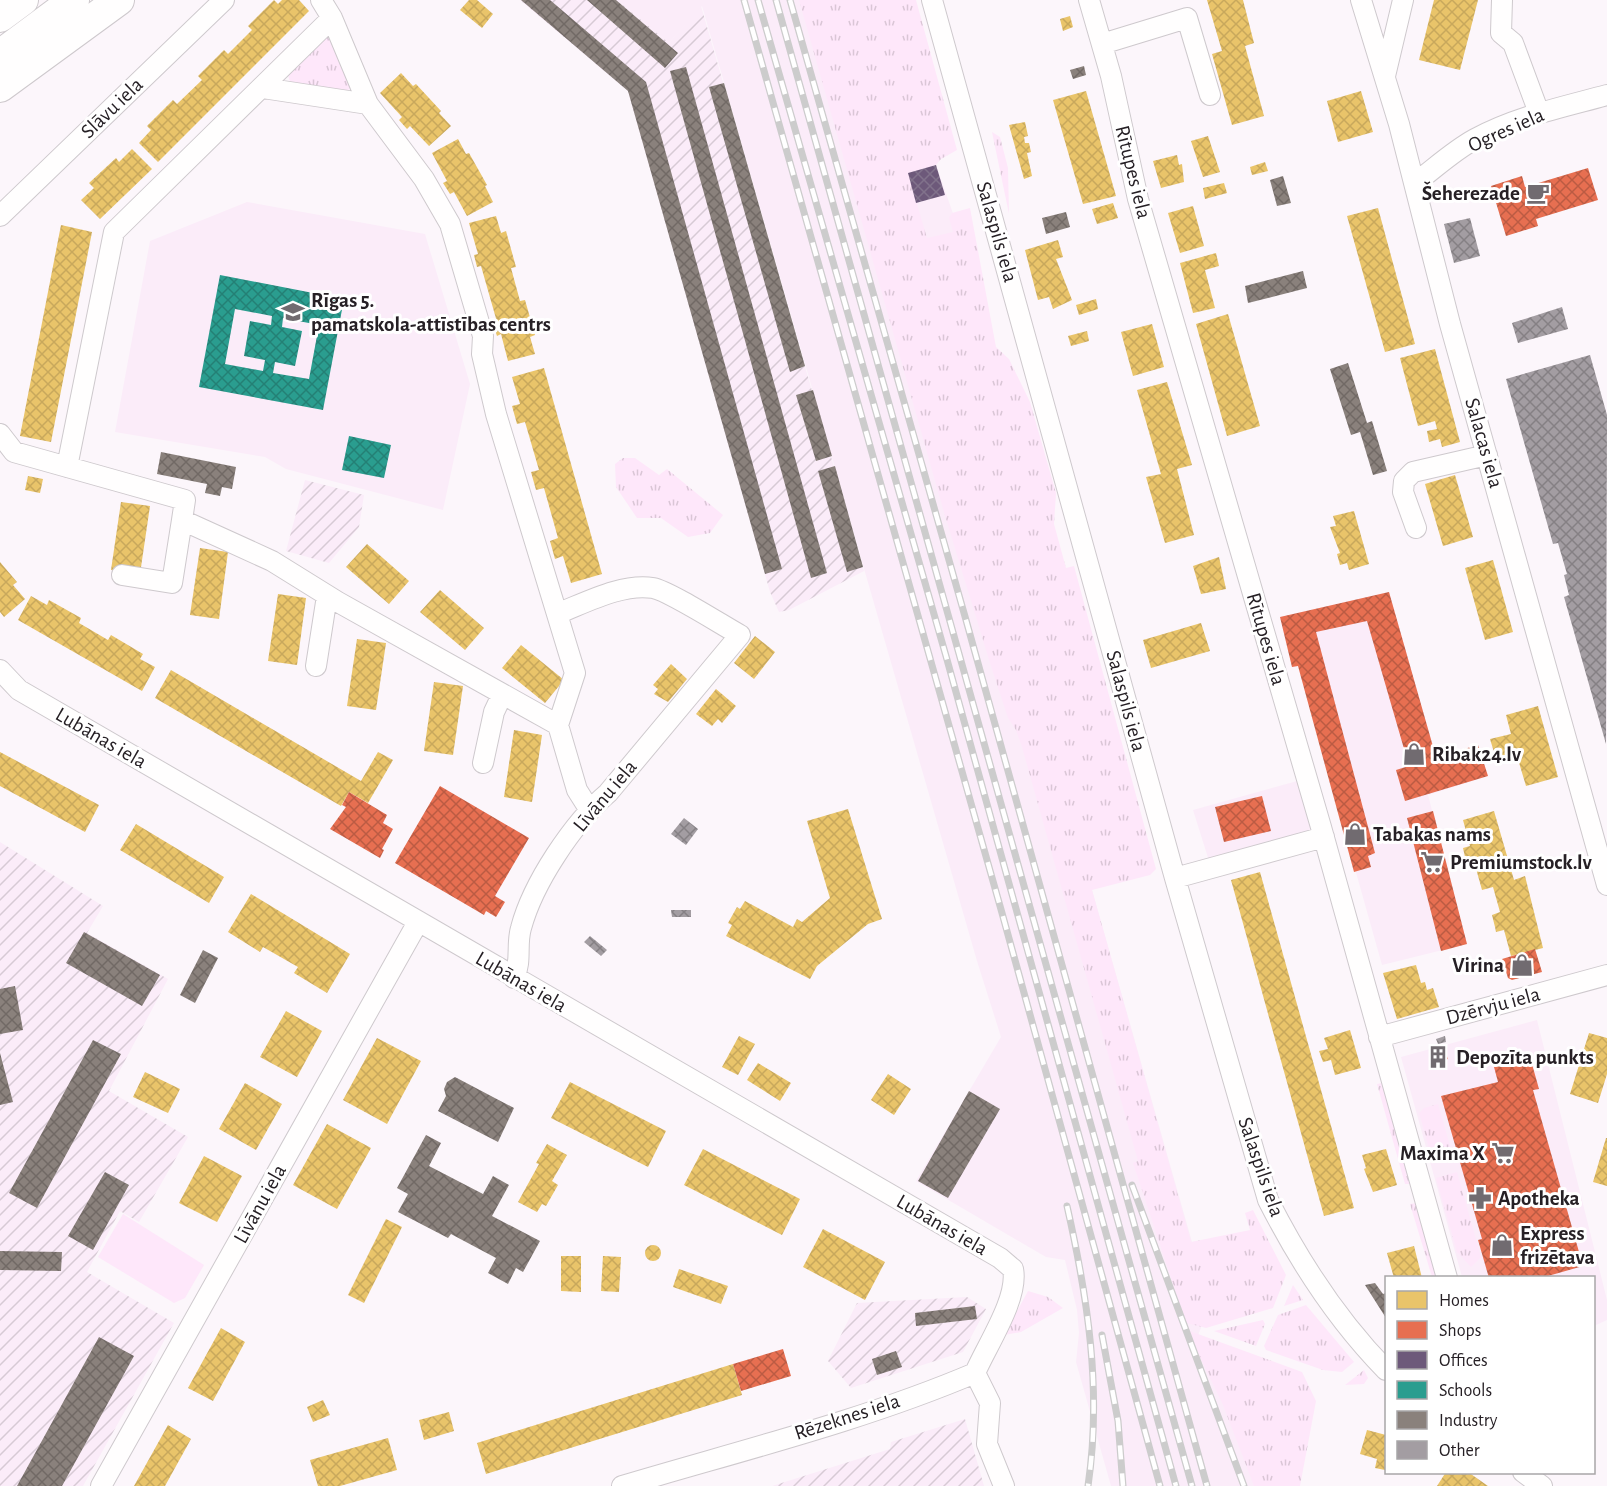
<svg xmlns="http://www.w3.org/2000/svg" width="1607" height="1486" viewBox="0 0 1607 1486" font-family="'Alegreya Sans',sans-serif">
	<style>
		.built { fill: #fbecf9 }
		.industrial { fill: url(#industrial-furrows) }
		.grass { fill: url(#grass-tufts) }
		.pitch { fill: #fee7fa }
		.homes { fill: url(#homes-cross-hatch) }
		.shops { fill: url(#shops-cross-hatch) }
		.offices { fill: url(#offices-cross-hatch) }
		.schools { fill: url(#schools-cross-hatch); fill-rule: evenodd }
		.industry { fill: url(#industry-cross-hatch) }
		.building { fill: url(#building-cross-hatch) }
		.lines { fill: none; stroke-linecap: round; stroke-linejoin: round }
		.minor-casing { stroke: #cec9cd; stroke-width: 22 }
		.highway-casing { stroke: #cec9cd; stroke-width: 32 }
		.minor { stroke: #fffefe; stroke-width: 20 }
		.highway { stroke: #fffefe; stroke-width: 30 }
		.rail-casing { stroke: #ccc; stroke-width: 7 }
		.rail { stroke: #fff; stroke-width: 4.5; stroke-dasharray: 14; stroke-linecap: butt }
		.labels { text-anchor: middle; dominant-baseline: central; stroke-width: 6; stroke-linejoin: round; paint-order: stroke }
		.street-label { font-size: 21px; fill: #262025; stroke: #fff }
		.poi-label { font-size: 21px; font-weight: bold; fill: #262025; stroke: #fff; text-anchor: start }
	</style>
	<defs>
		<pattern id="industrial-furrows" width="10" height="10" patternUnits="userSpaceOnUse" patternTransform="scale(1.5)"><rect width="10" height="10" fill="#fbecf9"/><path d="M-1 1l2-2M0 10L10 0M9 11l2-2" fill="none" stroke="#d7cad5"/></pattern>
		<pattern id="grass-tufts" width="24" height="20" patternUnits="userSpaceOnUse" patternTransform="scale(1.5)"><rect width="24" height="20" fill="#fee7fa"/><path d="M3 7l-1-3M5 7V3M7 7l1-3M15 17l-1-3M17 17v-4M19 17l1-3" fill="none" stroke="#dac6d6"/></pattern>
		<pattern id="homes-cross-hatch" width="8" height="8" patternUnits="userSpaceOnUse" patternTransform="scale(1.5)"><rect width="8" height="8" fill="#e9c46a"/><path d="M0 0l8 8M0 8l8-8" fill="none" stroke="#c8a85c"/></pattern>
		<pattern id="shops-cross-hatch" width="8" height="8" patternUnits="userSpaceOnUse" patternTransform="scale(1.5)"><rect width="8" height="8" fill="#e76f51"/><path d="M0 0l8 8M0 8l8-8" fill="none" stroke="#bb5b43"/></pattern>
		<pattern id="offices-cross-hatch" width="8" height="8" patternUnits="userSpaceOnUse" patternTransform="scale(1.5)"><rect width="8" height="8" fill="#6d597a"/><path d="M0 0l8 8M0 8l8-8" fill="none" stroke="#81728b"/></pattern>
		<pattern id="schools-cross-hatch" width="8" height="8" patternUnits="userSpaceOnUse" patternTransform="scale(1.5)"><rect width="8" height="8" fill="#2a9d8f"/><path d="M0 0l8 8M0 8l8-8" fill="none" stroke="#248075"/></pattern>
		<pattern id="industry-cross-hatch" width="8" height="8" patternUnits="userSpaceOnUse" patternTransform="scale(1.5)"><rect width="8" height="8" fill="#8a817c"/><path d="M0 0l8 8M0 8l8-8" fill="none" stroke="#716965"/></pattern>
		<pattern id="building-cross-hatch" width="8" height="8" patternUnits="userSpaceOnUse" patternTransform="scale(1.5)"><rect width="8" height="8" fill="#a39da2"/><path d="M0 0l8 8M0 8l8-8" fill="none" stroke="#858084"/></pattern>
	</defs>
	<rect width="100%" height="100%" fill="#fcf6fb"/>
	<!-- built -->
	<path class="built" d="M617 0H858L917 170 936 165 962 239 1092 890 1192 1242 1202 1325 1198 1335 1271 1486H1111L1076 1362 1079 1333 1077 1310 1065 1260 1046 1257 916 1181 1001 1037 977 961 702 6 669 43Z
		M247 202 425 234 470 384 443 510 286 469 265 457 115 432 150 241Z
		M1389 592 1436 757 1478 745 1488 776 1428 795 1467 944 1382 965 1298 666 1292 667 1280 617Z
		M1301 780 1316 836 1210 864 1193 810Z
		M1537 1020 1607 1300V1320L1594 1326V1278L1462 1277 1401 1057Z"/>
	<!-- industrial -->
	<path class="industrial" d="M520 0H617L669 43 701 6 864 571 789 610 779 612 770 592 628 91Z
		M305 480 364 495 359 527 329 563 286 551Z
		M0 842 103 906 87 933 168 979 109 1091 188 1137 139 1222 120 1211 87 1272 174 1323 83 1486H0Z
		M967 1297 986 1309 963 1352 851 1388 828 1361 857 1303Z
		M965 1419 984 1486H772L890 1449 891 1442Z"/>
	<!-- grass -->
	<path class="grass" d="M799 0H916L957 150 941 159 936 165 908 173 927 238 953 232 949 218 952 213 970 208 996 347 1009 359 1030 402 1056 493 1054 524 1066 568 1074 566 1156 869 1150 875 1092 890 1191 1242 1250 1230 1245 1213 1253 1210 1286 1275 1273 1308 1206 1328 1187 1323 1182 1311 1133 1163 1138 1161 1022 747 1016 730 1008 718 990 663 943 509Z
		M328 35 336 37 351 80V89L343 91 290 82 288 75Z
		M992 132 1000 137 1008 168 1009 214Z
		M623 458H635L659 475 667 469 723 515 710 533 688 537 661 518H637L616 487 615 464Z
		M1382 1083 1411 1184H1405L1377 1084Z
		M1438 1104 1453 1156 1433 1162 1419 1113 1424 1108Z
		M1457 1172 1481 1257 1471 1267 1457 1252 1436 1178Z
		M1416 1203 1438 1277H1432L1410 1204Z
		M1293 1285 1303 1300 1284 1306Z
		M1028 1291 1048 1297 1063 1308 1021 1332 1004 1335Z
		M1306 1305 1354 1362 1342 1372 1323 1370 1266 1350 1264 1346 1278 1315Z
		M1263 1320 1265 1324 1256 1346 1214 1331Z
		M1187 1330 1302 1372 1316 1401 1300 1486H1254L1223 1405Z
		M1364 1370 1368 1378 1364 1384 1345 1385Z"/>
	<!-- pitch -->
	<path class="pitch" d="M123 1214 204 1265 185 1298 174 1303 98 1257Z"/>
	<!-- homes -->
	<path class="homes" d="M274 0 278 4 282 0H299L309 11 158 162 139 143 151 130 147 126 173 100 177 104 202 80 198 76 224 50 228 54 252 30 248 26Z
		M469 0H477L493 14 482 28 460 10Z
		M1207 0H1243L1254 43 1245 46 1264 116 1232 125 1212 54 1222 51Z
		M1434 0H1478L1460 70 1419 60Z
		M1070 16 1073 27 1063 31 1060 19Z
		M401 73 413 86 416 84 441 111 439 113 451 126 429 146 410 126 407 129 399 120 402 117 380 93Z
		M1086 91 1116 196 1083 204 1053 100Z
		M1361 91 1373 132 1338 142 1327 101Z
		M1025 122 1028 136 1024 137 1025 143H1029L1031 152 1027 153 1032 176 1024 179 1009 125Z
		M1208 136 1220 172 1203 177 1191 141Z
		M458 139 466 154 469 153 487 185 485 186 493 202 467 216 454 192 450 194 443 183 447 181 432 153Z
		M132 149 152 169 100 219 81 200 94 188 89 183 116 158 119 162Z
		M1177 155 1179 165 1182 164 1184 182 1161 188 1153 161Z
		M1265 162 1268 171 1252 175 1250 167Z
		M1224 183 1227 193 1205 199 1203 188Z
		M1113 203 1118 218 1097 224 1092 209Z
		M1193 206 1204 246 1180 253 1168 213Z
		M1378 208 1415 344 1385 352 1347 216Z
		M496 216 501 233 506 231 516 267 511 268 520 301 525 300 535 335 530 337 535 354 508 361 501 334 497 336 493 324 497 322 481 266 477 267 474 255 478 254 469 223Z
		M61 225 92 232 51 442 20 436Z
		M1058 240 1063 257 1056 259 1072 300 1053 309 1049 297 1038 300 1025 250Z
		M1216 253 1219 266 1205 270 1215 308 1193 313 1180 263Z
		M1096 299 1098 309 1079 315 1076 305Z
		M1228 314 1260 426 1227 436 1196 324Z
		M1152 324 1164 367 1133 376 1121 332Z
		M1087 331 1089 341 1071 346 1068 336Z
		M1435 349 1460 442 1442 447 1440 439 1429 442 1427 431 1437 429 1435 421 1418 426 1400 358Z
		M544 368 602 574 571 583 563 556 555 559 550 541 558 538 544 488 536 490 531 472 539 470 525 422 517 424 512 406 520 404 512 377Z
		M1167 382 1192 465 1177 469 1194 535 1165 543 1146 477 1161 474 1137 390Z
		M1455 475 1473 537 1443 546 1425 484Z
		M28 476 43 479 40 493 25 490Z
		M121 502 150 506 140 574 111 570Z
		M1354 511 1369 564 1349 570 1347 563 1340 565 1337 554 1340 553 1330 527 1336 526 1333 516Z
		M367 544 409 581 389 604 346 567Z
		M200 548 228 552 219 619 190 615Z
		M1219 557 1226 589 1201 594 1193 566Z
		M1493 560 1513 632 1485 640 1465 568Z
		M0 562 17 582 13 585 25 599 4 617 0 612Z
		M440 590 484 628 465 650 420 612Z
		M278 594 306 598 297 665 268 661Z
		M31 596 47 605 49 600 81 618 79 623 108 640 111 635 143 654 140 659 155 667 142 691 18 620Z
		M1201 623 1210 651 1151 668 1143 640Z
		M755 636 775 652 754 679 734 663Z
		M357 639 386 643 376 710 347 706Z
		M521 645 564 680 545 703 502 668Z
		M671 664 687 679 668 702 654 694 658 689 653 685Z
		M171 670 361 781 378 752 393 760 368 803 349 792 341 806 155 698Z
		M434 682 463 686 453 755 424 751Z
		M716 689 736 706 722 723 718 719 712 726 696 714Z
		M1538 706 1558 777 1526 786 1517 756 1497 762 1490 739 1511 734 1506 715Z
		M514 730 542 735 532 802 504 797Z
		M0 752 99 805 85 832 0 786Z
		M848 809 882 919 868 924 817 966 810 979 726 936 732 925 728 923 737 907 740 909 745 901 793 927 797 919 802 922 830 898 807 821Z
		M1494 811 1514 880 1525 876 1543 948 1511 956 1504 930 1496 932 1495 927 1492 915 1500 912 1493 887 1482 890 1475 865 1467 866 1463 848 1470 846 1463 820Z
		M136 824 224 877 209 903 120 850Z
		M1260 872 1354 1208 1324 1216 1231 880Z
		M251 894 350 954 327 993 294 973 298 967 263 947 260 952 228 932Z
		M1416 965 1421 983 1425 982 1427 990 1433 988 1439 1007 1397 1019 1383 973Z
		M286 1011 322 1031 297 1077 260 1057Z
		M1350 1030 1361 1068 1335 1075 1331 1060 1323 1062 1319 1051 1328 1049 1324 1038Z
		M1589 1033 1607 1038V1074L1598 1103 1570 1094Z
		M739 1036 755 1044 738 1075 722 1067Z
		M377 1038 421 1061 387 1124 343 1100Z
		M758 1063 791 1083 780 1101 747 1080Z
		M145 1072 180 1089 168 1113 133 1097Z
		M888 1074 911 1089 894 1115 871 1100Z
		M570 1082 666 1131 648 1167 551 1118Z
		M245 1083 282 1104 256 1150 219 1129Z
		M327 1124 371 1148 337 1209 293 1185Z
		M1606 1138H1607V1186L1593 1182Z
		M547 1144 567 1155 552 1181 558 1185 546 1206 542 1204 537 1212 518 1202 539 1164 536 1163Z
		M703 1149 800 1199 782 1235 684 1185Z
		M1386 1149 1397 1185 1373 1192 1364 1169 1366 1168 1362 1155Z
		M204 1156 242 1176 217 1222 179 1203Z
		M386 1219 402 1227 364 1303 348 1295Z
		M823 1229 885 1262 865 1300 803 1267Z
		M645 1253a8 8 0 1 1 16 0a8 8 0 1 1-16 0Z
		M1414 1246 1422 1278H1394L1387 1253Z
		M561 1256H581V1292L561 1291Z
		M603 1256 621 1257 619 1292 601 1291Z
		M679 1269 728 1286 721 1304 673 1287Z
		M221 1328 245 1342 213 1401 188 1388Z
		M733 1364 742 1395 486 1474 477 1443Z
		M323 1400 330 1415 313 1422 307 1407Z
		M449 1412 454 1431 424 1440 419 1420Z
		M168 1425 191 1439 165 1486H134Z
		M1367 1430 1386 1435 1385 1470 1375 1468 1377 1459 1360 1454Z
		M388 1438 397 1470 340 1486H318L310 1460Z
		M1446 1472H1468L1488 1486H1437Z"/>
	<!-- shops -->
	<path class="shops" d="M1588 168 1598 200 1536 219 1538 226 1506 236 1491 186 1522 176 1525 187Z
		M1389 592 1436 757 1478 745 1488 776 1405 801 1396 770 1409 766 1367 621 1316 632 1375 853 1368 856 1371 867 1354 872 1298 666 1292 667 1280 617Z
		M440 786 529 838 495 896 505 902 496 917 486 911 484 915 395 863Z
		M349 792 387 815 383 823 393 829 382 849 384 850 380 858 330 829 346 807 342 805Z
		M1262 796 1271 831 1224 842 1215 807Z
		M1433 811 1467 944 1441 951 1407 818Z
		M1535 949 1542 972 1512 980 1508 978 1502 959Z
		M1445 1051 1448 1059 1431 1063 1429 1056Z
		M1530 1057 1539 1089 1533 1090 1583 1266 1541 1278H1489L1478 1240 1482 1239 1441 1096 1498 1082 1494 1067Z
		M783 1349 791 1376 741 1391 733 1364Z"/>
	<!-- offices -->
	<path class="offices" d="M936 165 945 195 916 203 908 173Z"/>
	<!-- schools -->
	<path class="schools" d="M220 275 344 299 323 410 199 387ZM235 309 272 316 271 325 250 321 244 356 265 360 263 371 225 364ZM283 318 319 325 309 379 273 373 275 362 295 366 302 331 282 327Z
		M349 436 391 445 384 478 342 470Z"/>
	<!-- industry -->
	<path class="industry" d="M521 0H550L646 82 782 569 765 574 628 91Z
		M587 0H616L678 53 665 68Z
		M1084 66 1086 75 1073 79 1070 70Z
		M686 67 827 573 811 578 670 71Z
		M724 83 805 366 790 372 709 87Z
		M1283 176 1291 203 1277 206 1270 180Z
		M1066 212 1070 227 1046 234 1042 218Z
		M1303 271 1307 288 1248 303 1245 286Z
		M1348 363 1367 423 1372 421 1387 471 1373 475 1360 432 1351 435 1330 369Z
		M813 390 832 456 816 461 796 395Z
		M161 452 236 467 232 489 222 487 220 496 205 493 207 484 157 474Z
		M835 466 863 567 847 572 818 471Z
		M84 932 160 975 142 1006 66 963Z
		M203 950 218 958 195 1003 180 995Z
		M15 986 23 1030 0 1034V989Z
		M93 1040 121 1054 37 1208 9 1193Z
		M0 1053 13 1102 0 1105Z
		M455 1077 514 1108 498 1142 438 1111 446 1096 444 1089 447 1082Z
		M969 1091 1000 1109 948 1198 918 1181Z
		M426 1135 441 1143 429 1166 483 1194 493 1176 509 1185 492 1216 540 1241 523 1272 516 1268 508 1284 488 1273 496 1258 451 1234 448 1238 398 1212 408 1194 397 1188Z
		M105 1172 129 1185 93 1250 68 1236Z
		M0 1251 62 1252 61 1271 0 1270Z
		M1375 1283 1383 1294 1386 1293V1318L1365 1285Z
		M975 1306 977 1319 916 1326 915 1313Z
		M99 1337 134 1356 62 1486H17Z
		M896 1351 902 1367 877 1375 872 1359Z"/>
	<!-- building -->
	<path class="building" d="M1470 218 1480 256 1454 263 1444 224Z
		M1562 307 1568 329 1518 343 1512 323Z
		M1590 355 1607 415 1606 744 1564 597 1569 595 1564 575 1567 574 1558 543 1553 544 1506 379Z
		M684 818 698 829 686 845 671 834Z
		M671 910H691V917H672Z
		M590 936 607 950 601 956 584 942Z
		M1445 1036 1446 1042 1438 1044 1436 1039Z"/>
	<g class="lines">
		<!-- minor casing -->
		<g class="minor-casing">
			<path id="minor" d="M321 0 332 18 368 104 424 179 450 224 483 336 482 354 496 414 575 673 558 725 577 790 589 809
				M932 0 1175 878 1268 1200C1299 1261 1338 1321 1386 1370
				M1089 0 1111 76 1138 199 1321 827 1447 1278
				M1361 0 1399 124 1450 324 1607 885
				M1502 0 1501 33 1513 43 1539 113
				M1102 44 1187 18 1210 95
				M1385 76 1403 0
				M263 88 368 104
				M1415 183C1434 169 1453 151 1475 139 1515 117 1563 107 1607 95
				M0 216 224 0
				M0 434 14 452 185 500 182 520 272 561 338 602 558 725
				M67 467 114 232 332 18
				M1416 528 1403 492 1404 481 1413 472 1487 455
				M122 575 172 583 182 520
				M316 666 327 596
				M0 670 19 690 1000 1258 1013 1269C1019 1298 987 1345 975 1373 862 1421 739 1451 622 1486
				M483 763 494 712 502 695
				M1175 878 1324 837
				M514 978C522 961 516 945 521 928 533 883 573 823 608 793L740 635C722 625 669 591 653 588 623 583 587 602 559 613
				M1379 1037 1607 975
				M975 1373 990 1403 987 1444 1004 1486
				M1523 1472 1542 1486
				M101 1486 418 922"/>
		</g>
		<!-- highway casing -->
		<g class="highway-casing">
			<path id="highway" d="M0 17 23 0
				M0 55 74 0
				M0 87 119 0"/>
		</g>
		<!-- minor -->
		<use href="#minor" class="minor"/>
		<!-- highway -->
		<use href="#highway" class="highway"/>
		<!-- rail casing -->
		<g class="rail-casing">
			<path id="rail" d="M744 0 1002 913 1160 1486
				M758 0 946 656 1176 1486
				M776 0 1192 1486
				M790 0 966 620 1207 1486
				M1132 1185 1244 1486
				M1067 1206C1088 1299 1102 1391 1088 1486
				M1102 1335 1118 1421 1123 1486"/>
		</g>
		<!-- rail -->
		<use href="#rail" class="rail"/>
	</g>
	<!-- icons -->
	<defs>
		<g id="cafe-bare" transform="scale(1.8)"><path d="M-5.5-4.5H6V0H3Q3 3.5 0 3.5H-2.5Q-5.5 3.5-5.5 0ZM3-3.2v2h1.7v-2ZM-6 4.5H4V6H-6Z" fill="#716b70" stroke="#fff" stroke-width="2.5" paint-order="stroke"/></g>
		<g id="school-bare" transform="scale(1.8)"><path d="M0-5L7-2L0 1L-7-2ZM-4 1L0 2.5L4 1V4Q0 6-4 4Z" fill="#716b70" stroke="#fff" stroke-width="2.5" paint-order="stroke"/></g>
		<g id="shop-bare" transform="scale(1.8)"><path d="M-5-2.5h2.3a2.7 3.5 0 0 1 5.4 0H5L5.5 6h-11ZM-1.5-2.5h3a1.5 2.3 0 0 0-3 0Z" fill="#716b70" stroke="#fff" stroke-width="2.5" paint-order="stroke"/></g>
		<g id="supermarket-bare" transform="scale(1.8)"><path d="M-6-5.5h2.5l.6 2H6L4.5 2H-2.5L-4.4-4H-6ZM-1.5 3.2a1.3 1.3 0 1 0 .1 0ZM3 3.2a1.3 1.3 0 1 0 .1 0Z" fill="#716b70" stroke="#fff" stroke-width="2.5" paint-order="stroke"/></g>
		<g id="building-bare" transform="scale(1.8)"><path d="M-4-6H4V6H1V3H-1V6H-4ZM-2.5-4.3h1.7v1.8h-1.7ZM.8-4.3h1.7v1.8H.8ZM-2.5-1h1.7V.8h-1.7ZM.8-1h1.7V.8H.8Z" fill="#716b70" stroke="#fff" stroke-width="2.5" paint-order="stroke"/></g>
		<g id="pharmacy-bare" transform="scale(1.8)"><path d="M-2-6h4v4h4v4h-4v4h-4v-4h-4v-4h4Z" fill="#716b70" stroke="#fff" stroke-width="2.5" paint-order="stroke"/></g>
	</defs>
	<g fill-rule="evenodd">
		<use href="#cafe-bare" x="1538" y="193"/>
		<use href="#school-bare" x="293" y="312"/>
		<use href="#shop-bare" x="1414" y="754"/>
		<use href="#shop-bare" x="1355" y="834"/>
		<use href="#supermarket-bare" x="1432" y="862"/>
		<use href="#shop-bare" x="1522" y="965"/>
		<use href="#building-bare" x="1438" y="1057"/>
		<use href="#supermarket-bare" x="1503" y="1153"/>
		<use href="#pharmacy-bare" x="1480" y="1198"/>
		<use href="#shop-bare" x="1502" y="1245"/>
	</g>
	<g class="labels">
		<!-- street labels -->
		<g class="street-label">
			<text transform="translate(112 108) rotate(-44)">Slāvu iela</text>
			<text transform="translate(1506 130) rotate(-24)">Ogres iela</text>
			<text transform="translate(1133 172) rotate(76)">Rītupes iela</text>
			<text transform="translate(997 232) rotate(74)">Salaspils iela</text>
			<text transform="translate(1484 443) rotate(74)">Salacas iela</text>
			<text transform="translate(1266 639) rotate(74)">Rītupes iela</text>
			<text transform="translate(1126 701) rotate(75)">Salaspils iela</text>
			<text transform="translate(101 738) rotate(30)">Lubānas iela</text>
			<text transform="translate(605 796) rotate(-50)">Līvānu iela</text>
			<text transform="translate(521 982) rotate(30)">Lubānas iela</text>
			<text transform="translate(1493 1006) rotate(-15)">Dzērvju iela</text>
			<text transform="translate(1261 1167) rotate(71)">Salaspils iela</text>
			<text transform="translate(260 1204) rotate(-61)">Līvānu iela</text>
			<text transform="translate(942 1225) rotate(30)">Lubānas iela</text>
			<text transform="translate(847 1417) rotate(-18)">Rēzeknes iela</text>
		</g>
		<!-- poi labels -->
		<g class="poi-label">
			<text x="1520" y="193" text-anchor="end">Šeherezade</text>
			<text x="311" y="300">Rīgas 5.<tspan x="311" dy="24">pamatskola-attīstības centrs</tspan></text>
			<text x="1432" y="754">Ribak24.lv</text>
			<text x="1373" y="834">Tabakas nams</text>
			<text x="1450" y="862">Premiumstock.lv</text>
			<text x="1504" y="965" text-anchor="end">Virina</text>
			<text x="1456" y="1057">Depozīta punkts</text>
			<text x="1485" y="1153" text-anchor="end">Maxima X</text>
			<text x="1498" y="1198">Apotheka</text>
			<text x="1520" y="1233">Express<tspan x="1520" dy="24">frizētava</tspan></text>
		</g>
	</g>
	<!-- legend -->
	<rect x="1385" y="1276" width="210" height="198" fill="#ffffff" stroke="#a8a6a8" stroke-width="1.5"/>
	<rect x="1397" y="1291" width="30" height="18" fill="#e9c46a" stroke="#a8a6a8" stroke-width="1.5"/>
	<text x="1439" y="1306" font-size="18" fill="#262025">Homes</text>
	<rect x="1397" y="1321" width="30" height="18" fill="#e76f51" stroke="#a8a6a8" stroke-width="1.5"/>
	<text x="1439" y="1336" font-size="18" fill="#262025">Shops</text>
	<rect x="1397" y="1351" width="30" height="18" fill="#6d597a" stroke="#a8a6a8" stroke-width="1.5"/>
	<text x="1439" y="1366" font-size="18" fill="#262025">Offices</text>
	<rect x="1397" y="1381" width="30" height="18" fill="#2a9d8f" stroke="#a8a6a8" stroke-width="1.5"/>
	<text x="1439" y="1396" font-size="18" fill="#262025">Schools</text>
	<rect x="1397" y="1411" width="30" height="18" fill="#8a817c" stroke="#a8a6a8" stroke-width="1.5"/>
	<text x="1439" y="1426" font-size="18" fill="#262025">Industry</text>
	<rect x="1397" y="1441" width="30" height="18" fill="#a39da2" stroke="#a8a6a8" stroke-width="1.5"/>
	<text x="1439" y="1456" font-size="18" fill="#262025">Other</text>
</svg>
